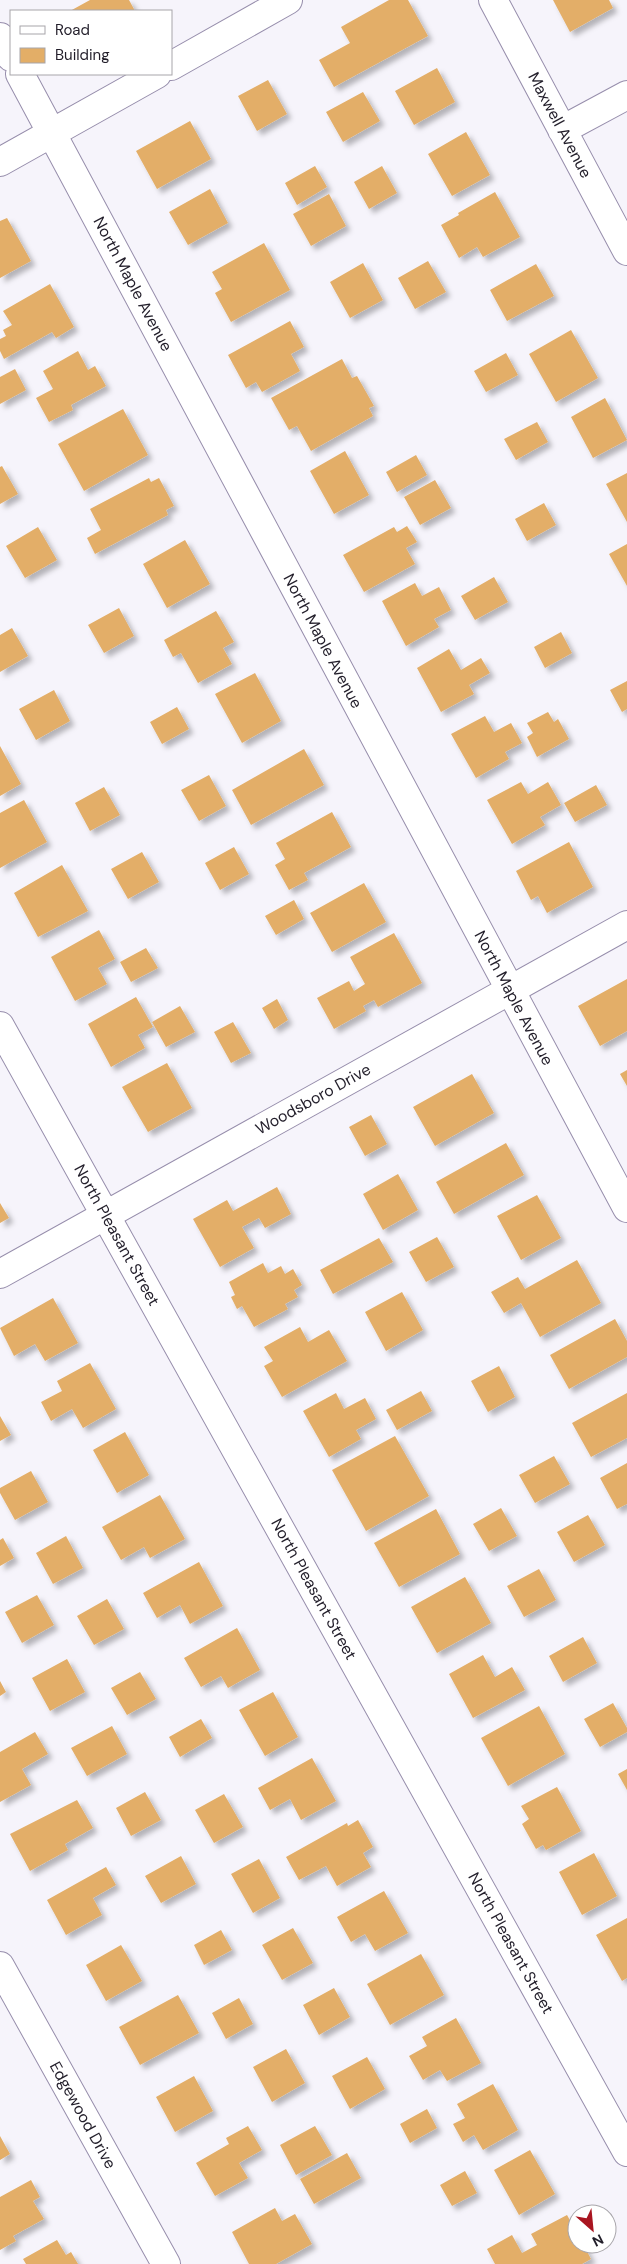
<svg xmlns="http://www.w3.org/2000/svg" width="627" height="2264" viewBox="0 0 627 2264" font-family="'DM Sans',sans-serif">
	<style>
		.building { fill: #e3ae67; filter: url(#shadow) }
		.lines { fill: none; stroke-linecap: round; stroke-linejoin: round }
		.minor-casing { stroke: #978eac; stroke-width: 30 }
		.minor { stroke: #fff; stroke-width: 28 }
		.labels { text-anchor: middle; dominant-baseline: central; stroke-width: 5; stroke-linejoin: round; paint-order: stroke }
		.street-label { font-size: 16px; fill: #221e2a; stroke: #fff }
	</style>
	<defs>
		<filter id="shadow"><feDropShadow dx="4.5" dy="4.5" stdDeviation="2.5" flood-color="#0004"/></filter>
	</defs>
	<rect width="100%" height="100%" fill="#f6f4fb"/>
	<!-- building -->
	<path class="building" d="M90 0H129L135 11H70Z
		M389 0H408L428 36 334 87 319 60 350 43 341 27Z
		M553 0H609L613 8 570 32Z
		M437 68 455 102 414 125 395 91Z
		M268 80 287 114 257 131 238 96Z
		M363 92 380 121 343 142 326 112Z
		M190 121 211 159 157 189 136 151Z
		M466 132 490 175 452 196 428 154Z
		M315 166 327 187 297 205 285 183Z
		M382 166 397 193 369 209 354 182Z
		M210 189 228 223 188 245 169 212Z
		M495 192 520 237 483 257 477 247 459 258 441 225 459 215 458 213Z
		M329 194 346 226 311 246 293 214Z
		M7 218 31 261 0 278V221Z
		M264 243 290 290 231 322 215 293 222 289 212 272Z
		M428 261 446 292 415 309 398 278Z
		M363 263 383 300 350 318 330 282Z
		M536 264 554 296 507 321 490 290Z
		M50 284 74 327 56 338 52 332 4 359 0 351V339L6 336 3 330 12 325 3 311Z
		M290 321 304 347 291 354 300 371 262 392 256 382 246 388 228 355Z
		M571 330 598 378 556 402 529 354Z
		M78 351 88 370 95 366 106 386 71 405 73 410 49 422 36 398 53 389 43 371Z
		M506 353 518 375 486 392 474 371Z
		M342 359 352 378 357 376 374 406 369 408 373 416 311 451 297 426 289 430 271 398Z
		M15 369 26 390 0 404V377Z
		M605 398 627 440 593 458 571 417Z
		M123 409 148 455 84 491 58 444Z
		M537 422 548 442 516 460 504 439Z
		M345 451 369 495 334 514 310 471Z
		M416 455 427 475 397 492 386 472Z
		M2 466 18 494 0 504V467Z
		M627 473V522L606 484Z
		M149 478 151 482 159 478 174 506 166 510 168 515 95 554 87 538 101 530 90 509Z
		M435 480 451 508 420 525 404 497Z
		M544 503 556 525 527 541 515 519Z
		M407 526 417 542 406 548 415 564 364 592 343 555 394 527 397 532Z
		M38 527 57 560 25 578 6 546Z
		M185 540 210 584 167 608 143 564Z
		M627 544V586L609 554Z
		M494 577 508 602 475 620 461 596Z
		M415 583 422 596 439 587 451 610 434 619 439 627 406 646 382 601Z
		M119 608 134 636 104 653 88 625Z
		M216 611 234 642 223 648 232 664 198 683 181 653 173 657 164 640Z
		M12 628 28 656 0 672V635Z
		M561 632 572 653 545 668 534 647Z
		M449 649 461 670 481 658 490 673 469 685 474 694 441 712 417 668Z
		M255 673 281 721 242 743 215 694Z
		M627 681V709L622 712 610 690Z
		M54 690 70 721 36 740 19 709Z
		M177 707 189 729 162 744 150 722Z
		M548 712 554 722 558 719 569 739 537 757 527 737 533 733 527 723Z
		M485 716 494 732 511 723 522 743 505 752 509 759 476 778 451 734Z
		M0 746 21 784 0 796Z
		M304 749 324 785 251 825 232 790Z
		M209 775 226 806 199 821 181 790Z
		M521 782 528 794 548 782 561 805 540 817 545 825 512 844 487 800Z
		M596 785 607 805 575 822 564 803Z
		M104 787 120 815 90 831 75 803Z
		M24 800 47 842 0 868V813Z
		M332 812 351 847 304 873 308 880 289 890 275 865 285 859 276 843Z
		M569 842 593 887 547 913 538 896 531 900 516 871Z
		M234 847 249 874 220 890 205 863Z
		M142 852 159 882 128 899 111 869Z
		M62 865 88 911 38 937 14 893Z
		M364 883 386 922 332 952 310 913Z
		M294 900 304 919 276 935 265 916Z
		M99 930 115 959 98 968 107 984 75 1001 51 957Z
		M394 933 422 983 378 1007 374 1000 363 1006 366 1011 334 1029 317 998 349 981 354 991 365 984 350 957Z
		M146 948 158 968 131 982 120 962Z
		M627 979V1031L600 1046 578 1006Z
		M136 997 153 1027 138 1035 145 1048 111 1067 88 1024Z
		M277 999 288 1020 274 1029 262 1008Z
		M180 1006 195 1032 166 1047 152 1022Z
		M233 1022 251 1053 231 1063 214 1032Z
		M167 1063 192 1108 148 1132 122 1087Z
		M627 1070V1086L620 1074Z
		M472 1074 494 1113 435 1146 413 1107Z
		M371 1115 387 1144 365 1156 349 1127Z
		M506 1143 524 1175 454 1214 436 1182Z
		M398 1174 418 1210 383 1230 363 1194Z
		M277 1187 291 1214 265 1228 259 1218 242 1227 254 1248 220 1267 193 1219 227 1200 233 1211Z
		M537 1195 561 1238 521 1260 497 1216Z
		M0 1203 9 1218 0 1223Z
		M437 1237 454 1267 426 1282 409 1252Z
		M379 1238 393 1262 333 1294 320 1270Z
		M577 1260 601 1303 540 1337 521 1303 504 1313 491 1292 518 1277 525 1289Z
		M263 1263 268 1273 281 1266 285 1274 293 1269 302 1285 294 1290 298 1297 285 1304 288 1309 254 1327 242 1306 237 1309 231 1297 235 1295 229 1282Z
		M402 1292 423 1330 386 1351 365 1312Z
		M53 1298 78 1343 45 1361 35 1344 14 1356 0 1328Z
		M615 1319 627 1341V1357L569 1389 550 1355Z
		M300 1327 308 1342 329 1330 347 1361 282 1397 264 1366 273 1361 264 1347Z
		M90 1363 116 1409 83 1428 72 1409 51 1421 41 1402 62 1391 57 1381Z
		M499 1366 515 1397 488 1412 471 1381Z
		M421 1391 432 1411 397 1430 386 1410Z
		M336 1393 344 1409 365 1398 376 1419 356 1430 361 1439 329 1457 303 1411Z
		M627 1393V1438L591 1457 572 1423Z
		M0 1416 11 1435 0 1441Z
		M125 1432 149 1475 117 1493 93 1450Z
		M395 1436 429 1496 366 1531 332 1470Z
		M554 1456 570 1484 535 1503 519 1475Z
		M627 1463V1504L617 1509 600 1478Z
		M31 1471 48 1502 15 1520 0 1493V1488Z
		M160 1495 185 1539 150 1558 144 1547 121 1560 102 1527Z
		M501 1508 517 1536 489 1551 473 1524Z
		M436 1509 460 1554 399 1587 374 1543Z
		M588 1515 605 1545 574 1562 557 1532Z
		M66 1536 83 1568 53 1584 36 1553Z
		M3 1538 14 1558 0 1566V1540Z
		M199 1562 223 1606 190 1624 180 1605 157 1618 143 1593Z
		M539 1569 556 1600 524 1617 507 1586Z
		M465 1577 491 1623 437 1653 411 1607Z
		M37 1595 54 1625 22 1643 5 1612Z
		M107 1599 124 1629 94 1645 77 1616Z
		M237 1628 260 1670 228 1688 221 1676 201 1687 184 1658Z
		M583 1637 597 1663 563 1682 549 1656Z
		M483 1655 495 1677 512 1667 525 1690 473 1718 449 1674Z
		M67 1659 85 1692 50 1711 32 1678Z
		M140 1672 156 1699 127 1715 111 1688Z
		M0 1681 6 1692 0 1696Z
		M273 1692 298 1737 265 1756 239 1710Z
		M613 1703 627 1728V1732L600 1747 584 1719Z
		M539 1706 565 1754 508 1786 481 1738Z
		M201 1719 212 1738 180 1757 169 1737Z
		M112 1726 127 1754 87 1776 71 1748Z
		M35 1732 48 1754 22 1769 31 1785 0 1802V1752Z
		M312 1758 336 1801 301 1820 290 1799 270 1810 258 1788Z
		M627 1769V1790L618 1774Z
		M557 1787 581 1831 546 1850 543 1845 536 1849 522 1824 529 1819 521 1806Z
		M145 1792 161 1820 131 1836 116 1808Z
		M224 1794 243 1827 214 1843 195 1810Z
		M77 1800 93 1828 65 1844 68 1850 30 1871 10 1834Z
		M358 1820 373 1847 363 1853 371 1867 337 1886 326 1866 299 1880 286 1857 347 1823 348 1826Z
		M594 1853 617 1896 582 1915 559 1872Z
		M181 1856 196 1884 161 1903 145 1876Z
		M259 1859 280 1898 253 1913 231 1874Z
		M106 1867 116 1885 93 1898 102 1915 66 1935 47 1900Z
		M384 1891 408 1933 375 1951 365 1934 351 1942 337 1917Z
		M627 1918V1978L622 1981 596 1935Z
		M293 1928 313 1963 282 1980 262 1945Z
		M221 1930 232 1950 204 1965 194 1945Z
		M121 1945 142 1981 106 2001 86 1965Z
		M421 1954 444 1995 390 2025 367 1984Z
		M334 1988 350 2017 319 2035 303 2005Z
		M178 1995 199 2033 140 2065 119 2027Z
		M239 1998 253 2024 226 2039 212 2013Z
		M456 2018 481 2063 447 2081 440 2070 423 2080 409 2056 427 2046 422 2037Z
		M286 2049 305 2083 272 2102 253 2067Z
		M367 2057 385 2089 350 2109 332 2076Z
		M194 2076 213 2111 175 2132 156 2097Z
		M493 2084 518 2130 483 2150 474 2135 463 2142 453 2124 465 2118 457 2104Z
		M427 2109 437 2128 410 2143 400 2124Z
		M248 2126 262 2150 239 2163 248 2178 215 2196 196 2163 229 2144 226 2138Z
		M315 2126 332 2155 296 2175 280 2145Z
		M0 2136 10 2154 0 2160Z
		M530 2150 555 2194 519 2215 494 2170Z
		M347 2153 361 2178 314 2204 300 2179Z
		M465 2171 477 2193 452 2206 440 2185Z
		M31 2180 40 2197 33 2201 44 2219 13 2236 16 2241 0 2250V2197Z
		M275 2208 282 2221 295 2214 312 2244 276 2264H249L232 2232Z
		M567 2215 577 2233V2244H583L591 2259 582 2264H495L487 2249 512 2235 522 2253 537 2245 531 2234Z
		M57 2240 66 2255 71 2252 78 2264H26L23 2259Z"/>
	<g class="lines">
		<!-- minor casing -->
		<g class="minor-casing">
			<path id="minor" d="M493 0 627 251
				M0 37 11 57
				M171 66 288 0
				M20 74 627 1208
				M562 130 627 95
				M0 162 157 74
				M0 1026 627 2152
				M0 1274 627 925
				M0 1966 166 2264"/>
		</g>
		<!-- minor -->
		<use href="#minor" class="minor"/>
	</g>
	<g class="labels">
		<!-- street labels -->
		<g class="street-label">
			<text transform="translate(560 125) rotate(62)">Maxwell Avenue</text>
			<text transform="translate(133 284) rotate(62)">North Maple Avenue</text>
			<text transform="translate(323 641) rotate(62)">North Maple Avenue</text>
			<text transform="translate(514 998) rotate(62)">North Maple Avenue</text>
			<text transform="translate(313 1099) rotate(-29)">Woodsboro Drive</text>
			<text transform="translate(117 1235) rotate(61)">North Pleasant Street</text>
			<text transform="translate(314 1589) rotate(61)">North Pleasant Street</text>
			<text transform="translate(511 1943) rotate(61)">North Pleasant Street</text>
			<text transform="translate(83 2115) rotate(61)">Edgewood Drive</text>
		</g>
	</g>
	<!-- legend -->
	<rect x="10" y="10" width="162" height="65" fill="#ffffff" stroke="#a7a5aa"/>
	<rect x="20" y="26" width="25" height="8" fill="#ffffff" stroke="#a7a5aa"/>
	<text x="55" y="35" font-size="15" fill="#221e2a">Road</text>
	<rect x="20" y="48" width="25" height="15" fill="#e3ae67" stroke="#a7a5aa"/>
	<text x="55" y="60" font-size="15" fill="#221e2a">Building</text>
	<!-- north arrow -->
	<g transform="translate(592 2229) rotate(153)"><circle r="24" fill="#ffffff" stroke="#a7a5aa"/>
	<path d="M0-4L9 19L0 12L-9 19Z" fill="#a91520"/>
	<text y="-8" font-size="14" font-weight="bold" text-anchor="middle" fill="#221e2a">N</text>
	</g>
</svg>
